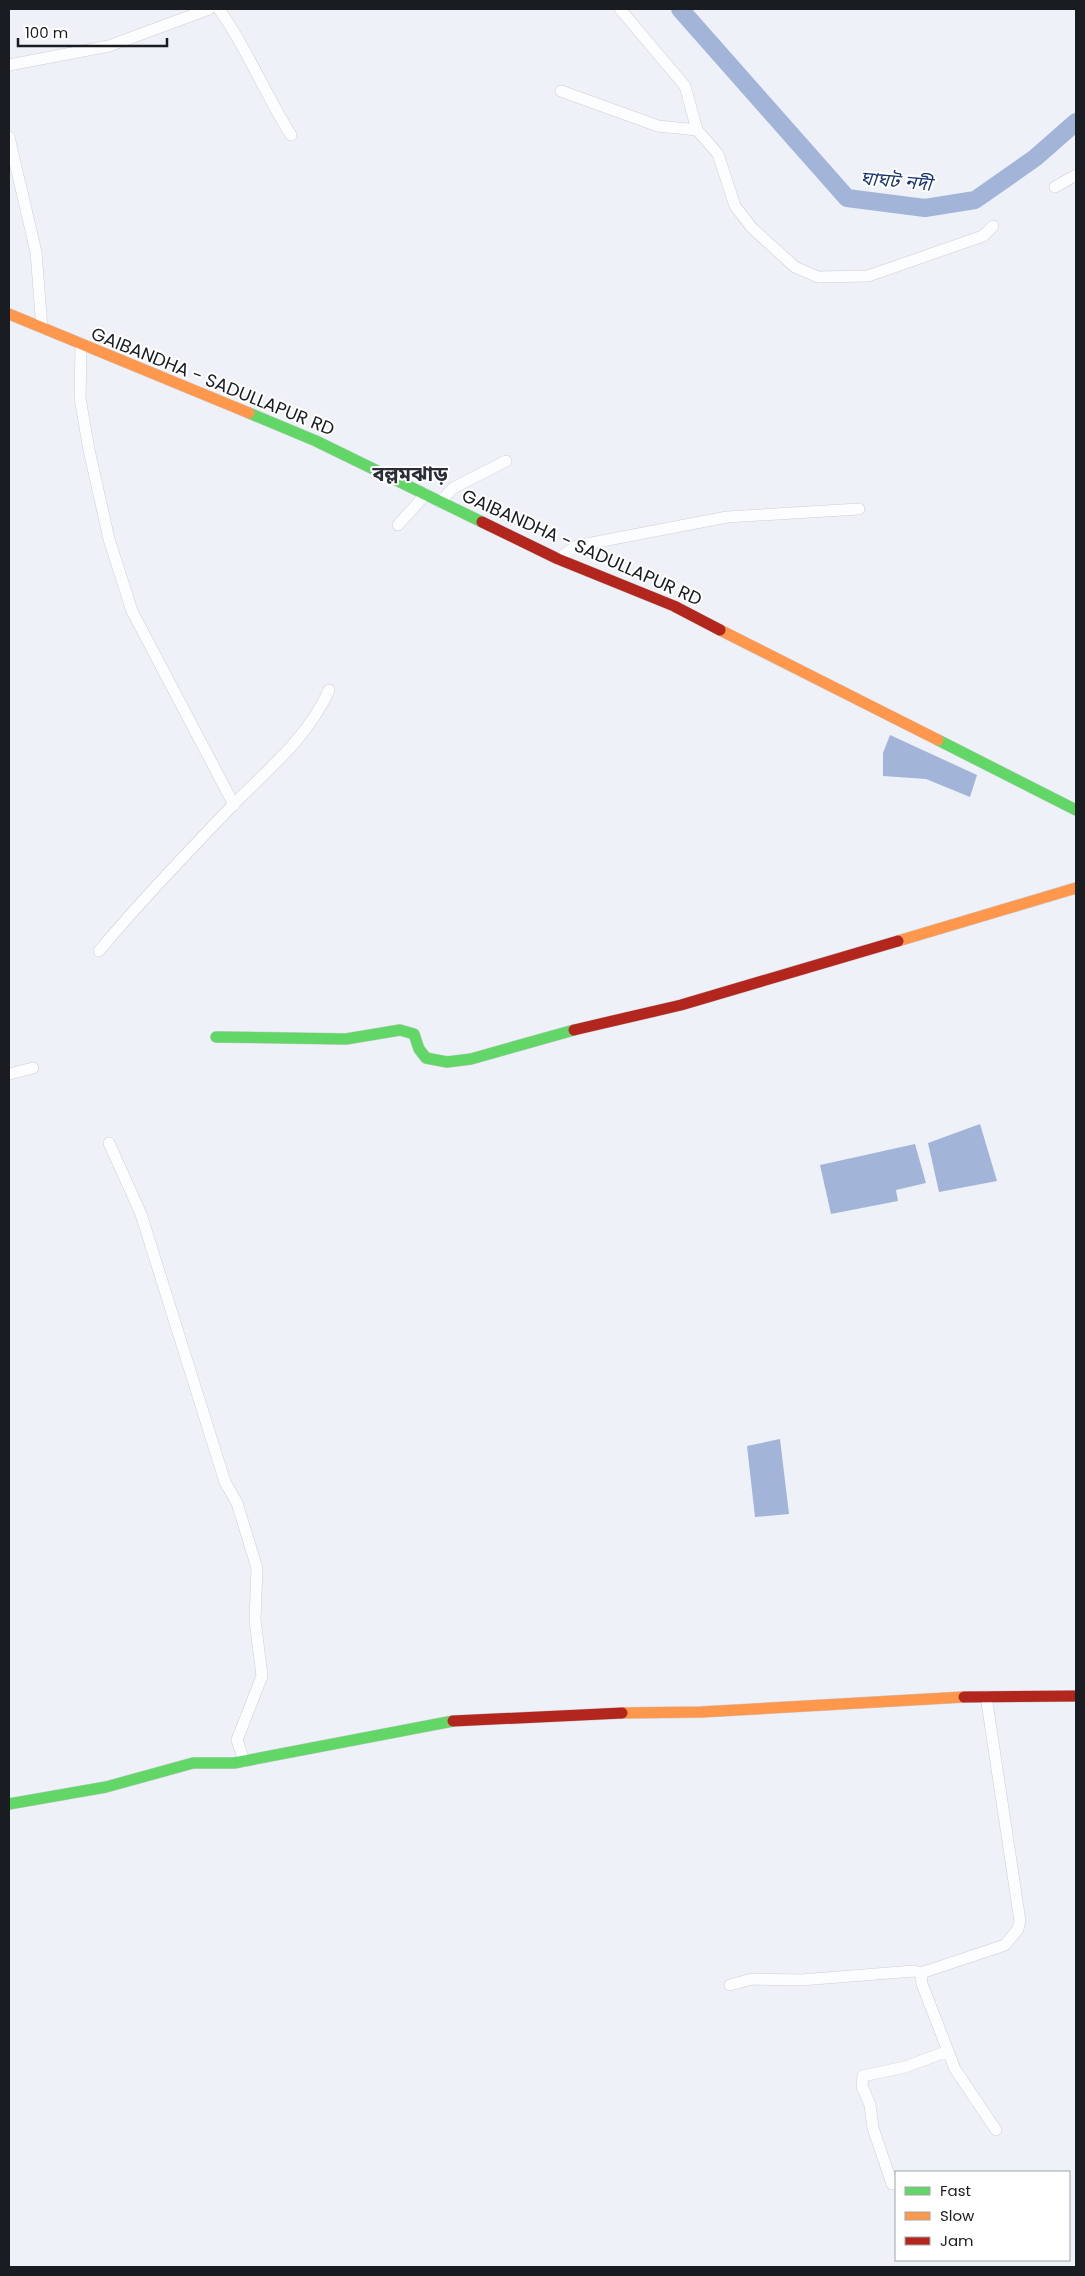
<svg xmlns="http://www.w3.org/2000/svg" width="1085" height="2276" viewBox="0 0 1085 2276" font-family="Poppins,'Noto Sans Bengali',sans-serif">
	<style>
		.water { fill: #a2b5d8 }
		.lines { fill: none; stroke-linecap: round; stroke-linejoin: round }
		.river { stroke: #a2b5d8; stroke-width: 18 }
		.street-casing { stroke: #cccfd4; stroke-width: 12 }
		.fast-casing { stroke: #cccfd4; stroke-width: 12 }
		.slow-casing { stroke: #cccfd4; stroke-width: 12 }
		.jam-casing { stroke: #cccfd4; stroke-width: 12 }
		.street { stroke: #fcfdfe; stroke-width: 11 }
		.fast { stroke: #63d668; stroke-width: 11 }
		.slow { stroke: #ff974d; stroke-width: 11 }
		.jam { stroke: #b3261e; stroke-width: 11 }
		.labels { text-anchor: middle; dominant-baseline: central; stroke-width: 4; stroke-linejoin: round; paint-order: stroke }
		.street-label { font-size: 18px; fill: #191c20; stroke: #fff }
		.water-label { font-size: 19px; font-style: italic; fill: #1a3671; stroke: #fff }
		.quarter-label { font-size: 20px; font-weight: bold; fill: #282d36; stroke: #fff }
	</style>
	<rect width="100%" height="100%" fill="#eef1f8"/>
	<!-- water -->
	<path class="water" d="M890 735 977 775 970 797 926 779 883 776V753Z
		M980 1124 997 1181 939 1192 928 1143Z
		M915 1144 926 1183 896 1190 898 1201 831 1214 820 1165Z
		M780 1439 789 1514 755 1517 747 1446Z"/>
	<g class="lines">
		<!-- river -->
		<path class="river" d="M680 9 847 198 925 208 975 200 1035 158 1076 122"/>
		<!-- street casing -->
		<g class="street-casing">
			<path id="street" d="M219 9C247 48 265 94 291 135
				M620 9 685 86 697 130 718 154 735 206 752 228 795 267 818 277 868 276 983 236 993 226
				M9 65 109 46 209 9
				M561 91 658 126 697 130
				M9 137 36 252 42 328
				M1055 187 1076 175
				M81 345 80 398 89 450 109 539 132 611 234 805
				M440 502 453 488 506 461
				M398 525 426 494
				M558 559 576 546 727 517 859 509
				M99 951C141 901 185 855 230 808 266 771 308 738 329 690
				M9 1074 33 1068
				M109 1143 141 1214 225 1482 237 1503 257 1568 255 1620 262 1676 237 1740 244 1761
				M921 1973 922 1984 955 2069 996 2130
				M730 1985 752 1979 801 1980 914 1971 921 1973 1005 1945 1018 1929 1020 1921 986 1696
				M892 2184 873 2128 870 2105 862 2086 863 2076 905 2067 948 2051"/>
		</g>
		<!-- fast casing -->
		<g class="fast-casing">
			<path id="fast" d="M249 413 316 441 482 522
				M938 740 1076 810
				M216 1037 346 1039 400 1030 414 1034 419 1049 426 1058 447 1062 471 1059 574 1030
				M9 1804 106 1787 193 1763H234L453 1721"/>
		</g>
		<!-- slow casing -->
		<g class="slow-casing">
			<path id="slow" d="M9 314 249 413
				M720 630 938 740
				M898 941 1076 888
				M622 1713 701 1712 964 1697"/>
		</g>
		<!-- jam casing -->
		<g class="jam-casing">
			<path id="jam" d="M482 522 558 559 674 606 720 630
				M574 1030 681 1005 898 941
				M964 1697 1076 1696
				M453 1721 622 1713"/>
		</g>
		<!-- street -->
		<use href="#street" class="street"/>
		<!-- fast -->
		<use href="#fast" class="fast"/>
		<!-- slow -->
		<use href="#slow" class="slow"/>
		<!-- jam -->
		<use href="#jam" class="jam"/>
	</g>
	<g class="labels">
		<!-- street labels -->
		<g class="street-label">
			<text transform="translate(213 381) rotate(22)">GAIBANDHA - SADULLAPUR RD</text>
			<text transform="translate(582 547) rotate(24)">GAIBANDHA - SADULLAPUR RD</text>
		</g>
		<!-- water labels -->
		<g class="water-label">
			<text transform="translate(896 181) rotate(5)">ঘাঘট নদী</text>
		</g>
		<!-- quarter labels -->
		<g class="quarter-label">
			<text x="410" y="474">বল্লমঝাড়</text>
		</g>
	</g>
	<!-- border -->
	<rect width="1085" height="2276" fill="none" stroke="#191c20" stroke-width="20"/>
	<!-- legend -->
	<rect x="895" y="2171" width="175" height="90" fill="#ffffff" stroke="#a3a4a6"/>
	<rect x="905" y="2187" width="25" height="8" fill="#63d668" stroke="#a3a4a6"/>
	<text x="940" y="2196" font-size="15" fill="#191c20">Fast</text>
	<rect x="905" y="2212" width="25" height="8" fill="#ff974d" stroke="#a3a4a6"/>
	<text x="940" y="2221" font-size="15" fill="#191c20">Slow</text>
	<rect x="905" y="2237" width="25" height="8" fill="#b3261e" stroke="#a3a4a6"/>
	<text x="940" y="2246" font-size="15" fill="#191c20">Jam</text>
	<!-- scale -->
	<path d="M18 38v8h149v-8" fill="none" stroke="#191c20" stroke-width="2.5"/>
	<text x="25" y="38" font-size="15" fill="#191c20" stroke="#ffffff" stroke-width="4" paint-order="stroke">100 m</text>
</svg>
